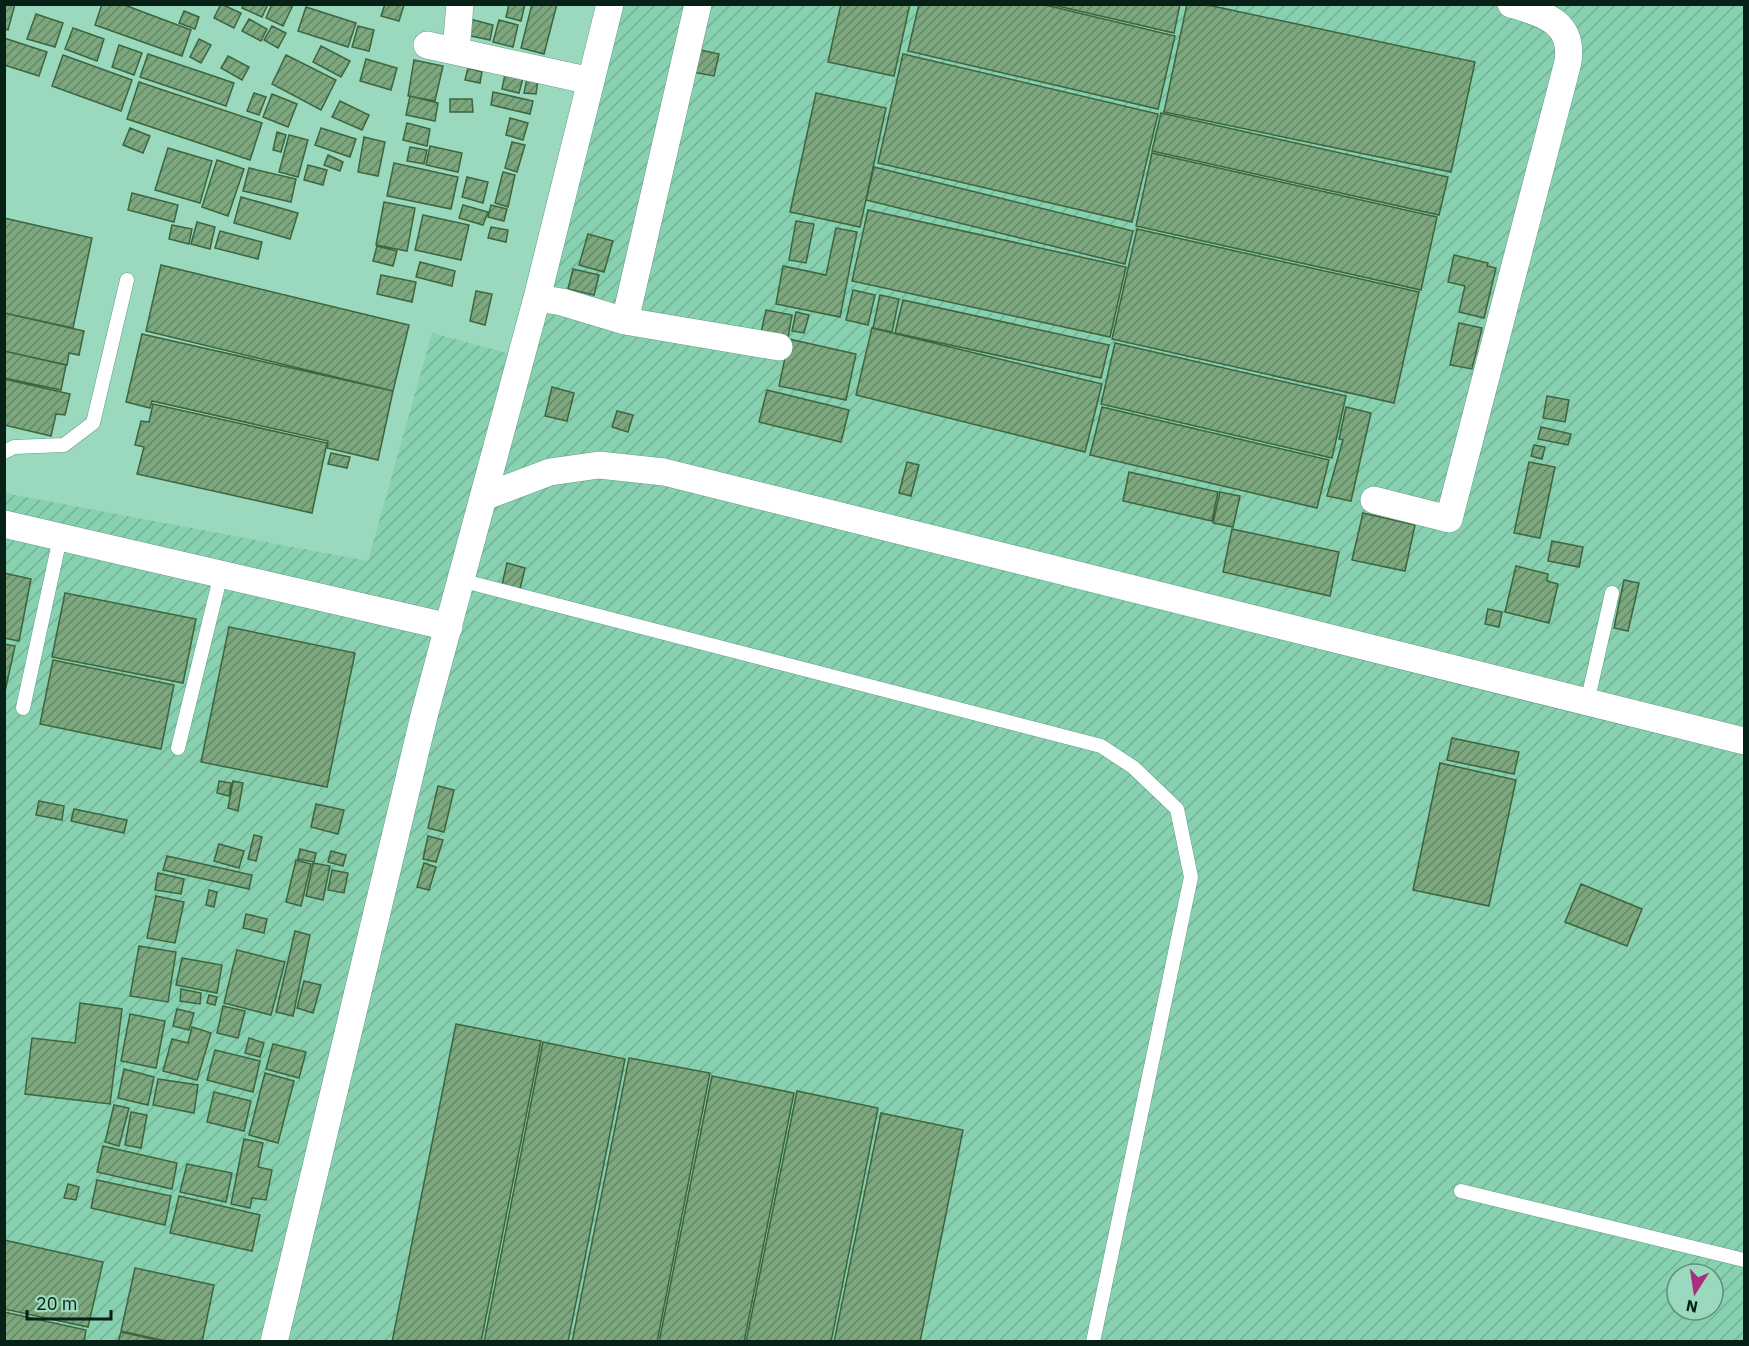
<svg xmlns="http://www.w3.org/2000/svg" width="1749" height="1346" viewBox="0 0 1749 1346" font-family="'IBM Plex Sans',sans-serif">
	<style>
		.industrial { fill: url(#industrial-furrows); fill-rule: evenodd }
		.building { fill: url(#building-hatch); stroke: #3d653f; stroke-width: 1.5 }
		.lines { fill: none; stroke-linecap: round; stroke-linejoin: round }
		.lane-casing { stroke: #609e83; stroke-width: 15 }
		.street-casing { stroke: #609e83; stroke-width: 28 }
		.lane { stroke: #fff; stroke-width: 14 }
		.street { stroke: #fff; stroke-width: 27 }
	</style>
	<defs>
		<pattern id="industrial-furrows" width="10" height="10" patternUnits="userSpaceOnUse" patternTransform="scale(1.5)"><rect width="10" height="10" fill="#87d0b0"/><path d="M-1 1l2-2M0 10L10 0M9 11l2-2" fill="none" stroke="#73b297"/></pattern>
		<pattern id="building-hatch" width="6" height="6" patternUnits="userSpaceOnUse" patternTransform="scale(1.5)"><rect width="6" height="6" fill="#7da77e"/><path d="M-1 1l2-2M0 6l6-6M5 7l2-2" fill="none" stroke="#648866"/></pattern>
	</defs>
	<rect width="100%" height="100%" fill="#9ad9bd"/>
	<!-- industrial -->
	<path class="industrial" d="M609 5H1744V1341H5L4 493 368 561 432 333 514 355ZM1677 1274H1713V1310H1677Z"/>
	<!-- building -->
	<path class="building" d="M4 4H15L8 30 4 29Z
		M102 4H122L191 30 182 56 95 25Z
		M221 4 241 13 234 28 214 18Z
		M243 4H268L262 17 242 8Z
		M272 4 293 5 283 26 266 18Z
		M385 4 404 5 399 21 381 16Z
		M509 4H525L521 21 506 17Z
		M532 4H557L544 54 521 48Z
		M841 4H910L894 76 828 62Z
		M919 4H1041L1175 36 1158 109 908 51Z
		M1049 4H1180L1174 33Z
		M1187 4H1203L1475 62 1451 172 1164 112Z
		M306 7 356 23 348 47 298 31Z
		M184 11 199 17 195 29 179 23Z
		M36 14 63 23 55 47 27 39Z
		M249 19 267 29 261 41 242 31Z
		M470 19 493 25 490 40 466 35Z
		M499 20 518 25 513 47 493 42Z
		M272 26 286 33 278 48 264 40Z
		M358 26 374 30 369 51 352 47Z
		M73 28 104 39 97 61 65 49Z
		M4 38 47 52 39 76 4 65Z
		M199 39 211 45 201 63 190 57Z
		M119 45 142 53 134 75 112 67Z
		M321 46 350 61 341 77 313 62Z
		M696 49 719 54 714 76 692 72Z
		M148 54 234 83 226 106 140 77Z
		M903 54 1158 114 1132 222 878 163Z
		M63 55 132 80 121 111 52 86Z
		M286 55 336 80 321 110 272 84Z
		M228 56 249 67 242 80 221 68Z
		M366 59 397 68 391 90 360 81Z
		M414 60 443 66 435 101 408 96Z
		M468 68 482 72 480 83 465 80Z
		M505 74 523 78 519 93 502 89Z
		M527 78 538 80 536 94 524 93Z
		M139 82 262 123 250 160 127 119Z
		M493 92 533 101 530 114 491 105Z
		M254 93 266 97 259 115 247 111Z
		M816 93 886 108 860 227 790 212Z
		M272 94 297 104 288 127 263 117Z
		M410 96 438 103 435 121 406 115Z
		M450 99H472L473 112H450Z
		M340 101 369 115 362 130 332 117Z
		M1161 113 1448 177 1439 215 1152 151Z
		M510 118 528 123 523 140 506 135Z
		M407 123 430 129 427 146 403 140Z
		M130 128 150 136 143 153 123 145Z
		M321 128 356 139 350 157 315 145Z
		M277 132 286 135 281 152 273 150Z
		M289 135 308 140 298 177 279 172Z
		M364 137 385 142 378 176 358 172Z
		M512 142 525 145 517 172 505 168Z
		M430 146 462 153 458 172 426 165Z
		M410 147 427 150 424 164 407 161Z
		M168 148 212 161 200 203 155 190Z
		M1152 153 1437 217 1421 290 1136 226Z
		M328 155 343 162 340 171 324 165Z
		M217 160 244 169 228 216 202 207Z
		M394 163 458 177 451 209 387 196Z
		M308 165 327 170 323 185 304 180Z
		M874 167 1133 231 1125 264 866 200Z
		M249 168 296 179 291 202 243 191Z
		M503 172 515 175 508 207 495 203Z
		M467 177 488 182 483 203 462 197Z
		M132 193 178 205 174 222 128 210Z
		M241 197 298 213 290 239 234 223Z
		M384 202 415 208 407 251 376 245Z
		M463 205 488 212 483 225 459 218Z
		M491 205 507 209 504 221 488 217Z
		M868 210 1126 267 1110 337 852 281Z
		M423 215 469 225 461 260 415 250Z
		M4 218 92 238 73 328 4 313Z
		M796 221 814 224 806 263 789 260Z
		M197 222 215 227 210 249 191 244Z
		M172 225 192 229 189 244 169 239Z
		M491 227 508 230 506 242 488 238Z
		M836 228 857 232 840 317 776 304 783 266 826 275Z
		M1137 229 1419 292 1394 403 1112 339Z
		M220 231 262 242 258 259 215 248Z
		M588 234 613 241 604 272 579 265Z
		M377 246 397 251 393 266 373 261Z
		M1454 255 1488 263 1487 266 1496 268 1484 318 1459 312 1465 286 1448 282Z
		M420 262 455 271 452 286 416 277Z
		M161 265 409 325 393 391 146 331Z
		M573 269 599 275 594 295 568 289Z
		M381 275 416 282 412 302 377 294Z
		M853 290 875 295 868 325 846 320Z
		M476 291 492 294 485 325 470 321Z
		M880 295 899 299 892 332 873 328Z
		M903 300 1109 345 1101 378 895 333Z
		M766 310 792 315 787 343 760 337Z
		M796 312 809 315 804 333 792 331Z
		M4 313 84 331 79 355 69 353 67 365 4 351Z
		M1459 323 1482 328 1472 369 1450 365Z
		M872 328 1102 384 1085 452 856 395Z
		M142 334 393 391 378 460 327 448 328 441 152 401 150 408 126 402Z
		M789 339 856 354 846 400 779 386Z
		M1115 343 1346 396 1332 458 1101 404Z
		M4 351 66 365 61 390 4 378Z
		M4 379 70 394 65 415 56 414 51 436 4 425Z
		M552 387 574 393 567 421 545 416Z
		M767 390 849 410 841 442 759 422Z
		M1547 396 1569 400 1565 422 1543 418Z
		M153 404 327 443 312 513 137 474 144 447 135 445 141 421 149 422Z
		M1102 407 1329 460 1317 508 1090 455Z
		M1346 407 1371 413 1351 501 1327 496 1343 440 1339 439Z
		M617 411 633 415 628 432 612 427Z
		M1541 427 1571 434 1568 445 1538 439Z
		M1534 445 1545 447 1542 459 1531 456Z
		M331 453 350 457 347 468 328 464Z
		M907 462 919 465 911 496 899 493Z
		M1529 462 1555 467 1540 538 1514 533Z
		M1129 472 1218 492 1212 521 1123 501Z
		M1220 492 1240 496 1233 527 1213 523Z
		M1363 513 1415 525 1405 571 1352 560Z
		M1232 529 1339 552 1330 596 1223 572Z
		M1552 541 1583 547 1579 567 1548 561Z
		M507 563 525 568 520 589 502 585Z
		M1516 566 1548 574 1547 581 1558 584 1549 623 1505 612Z
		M4 573 31 579 19 641 4 638Z
		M1624 580 1639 583 1628 631 1614 628Z
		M65 593 196 619 183 683 52 657Z
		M1488 609 1502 612 1499 627 1485 624Z
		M229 627 355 653 327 787 201 762Z
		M4 644 15 646 4 696Z
		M53 660 174 685 161 749 40 724Z
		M1452 738 1519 752 1514 774 1447 760Z
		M1440 763 1516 780 1489 906 1413 890Z
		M219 781 231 783 229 796 217 793Z
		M233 781 243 783 238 811 228 808Z
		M438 786 454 790 444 832 428 828Z
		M39 801 64 806 62 820 36 815Z
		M316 804 344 810 338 834 311 827Z
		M74 809 127 820 124 833 71 821Z
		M254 835 262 837 256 861 248 859Z
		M428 836 443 840 436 862 423 859Z
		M219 844 244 851 239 868 214 861Z
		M300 849 316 853 314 862 298 859Z
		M331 851 346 855 343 866 328 862Z
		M167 856 252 875 249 889 163 870Z
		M296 860 311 864 301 906 286 902Z
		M313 863 330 866 323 900 306 896Z
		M424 863 436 867 429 890 417 887Z
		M332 870 348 873 344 893 328 890Z
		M158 873 184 879 181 894 155 890Z
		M1581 884 1642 909 1627 946 1565 922Z
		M209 890 217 892 214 907 206 905Z
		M156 896 184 902 175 943 147 938Z
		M246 914 267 919 264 933 243 928Z
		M295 931 310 935 293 1016 276 1012Z
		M139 946 176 952 168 1002 130 996Z
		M237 950 285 962 271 1015 224 1003Z
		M182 958 222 965 217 993 176 985Z
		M304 981 321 985 313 1013 297 1008Z
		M181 989 201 993 200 1004 180 1001Z
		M209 995 217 997 215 1005 207 1003Z
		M80 1003 122 1009 110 1104 25 1094 32 1038 75 1043Z
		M223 1006 245 1011 238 1038 217 1033Z
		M177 1009 194 1013 189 1030 173 1026Z
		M130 1014 165 1021 156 1068 121 1061Z
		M456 1024 541 1041 481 1342H392Z
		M192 1027 211 1033 197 1080 163 1071 172 1039 188 1043Z
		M249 1038 264 1043 260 1057 245 1053Z
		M543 1042 625 1059 568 1342H484Z
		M273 1044 306 1052 299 1078 266 1069Z
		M215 1050 260 1061 253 1092 207 1080Z
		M629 1058 710 1073 657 1342H572Z
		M124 1069 154 1077 148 1105 118 1098Z
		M265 1073 294 1081 278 1143 249 1135Z
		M712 1076 794 1093 744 1342H659Z
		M158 1079 198 1085 194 1113 153 1105Z
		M797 1091 878 1108 831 1342H746Z
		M214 1092 251 1101 244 1131 207 1122Z
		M114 1105 129 1108 119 1146 105 1142Z
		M131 1112 147 1115 141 1148 125 1145Z
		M881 1113 963 1130 920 1342H834Z
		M244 1139 263 1143 258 1167 272 1170 266 1200 252 1198 250 1208 231 1204Z
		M103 1146 177 1163 172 1189 97 1172Z
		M187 1164 232 1173 226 1202 180 1192Z
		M97 1180 171 1196 165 1225 91 1208Z
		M68 1184 79 1187 76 1200 64 1198Z
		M179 1196 260 1215 252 1251 170 1233Z
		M4 1240 103 1262 88 1327 4 1309Z
		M135 1268 214 1285 202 1342H170L121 1331Z
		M4 1312 86 1330 84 1342H4Z
		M121 1332 165 1342H118Z"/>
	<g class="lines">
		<!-- lane casing -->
		<g class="lane-casing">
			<path id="lane" d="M4 452 14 447 64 445 93 423 127 280
				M460 580 1101 746 1133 767 1177 809 1191 877 1093 1342
				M1587 703 1612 593
				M23 708 60 538
				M178 748 221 574
				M1461 1191 1744 1260"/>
		</g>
		<!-- street casing -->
		<g class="street-casing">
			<path id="street" d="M427 45 591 81
				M456 51 460 4
				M537 298 562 302 625 321 779 347
				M625 321 698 4
				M484 497 550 472 599 465 664 472 1744 741
				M1374 500 1449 519 1568 62C1574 21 1543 14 1511 4
				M4 524 449 627
				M274 1342 424 716 537 298 610 4"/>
		</g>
		<!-- lane -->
		<use href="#lane" class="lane"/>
		<!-- street -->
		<use href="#street" class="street"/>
	</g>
	<!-- border -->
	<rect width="1749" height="1346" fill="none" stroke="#072117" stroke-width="12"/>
	<!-- north arrow -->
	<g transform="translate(1695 1292) rotate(192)"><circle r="28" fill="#9ad9bd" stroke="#5f8f7b" stroke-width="1.5"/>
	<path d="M0-4.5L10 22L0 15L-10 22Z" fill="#aa2e7f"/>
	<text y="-9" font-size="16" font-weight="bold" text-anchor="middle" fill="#072117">N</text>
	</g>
	<!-- scale -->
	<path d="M27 1310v9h84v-9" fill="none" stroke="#072117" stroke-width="3"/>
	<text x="36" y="1310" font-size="18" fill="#072117" stroke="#9ad9bd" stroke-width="4.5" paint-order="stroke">20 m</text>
</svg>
